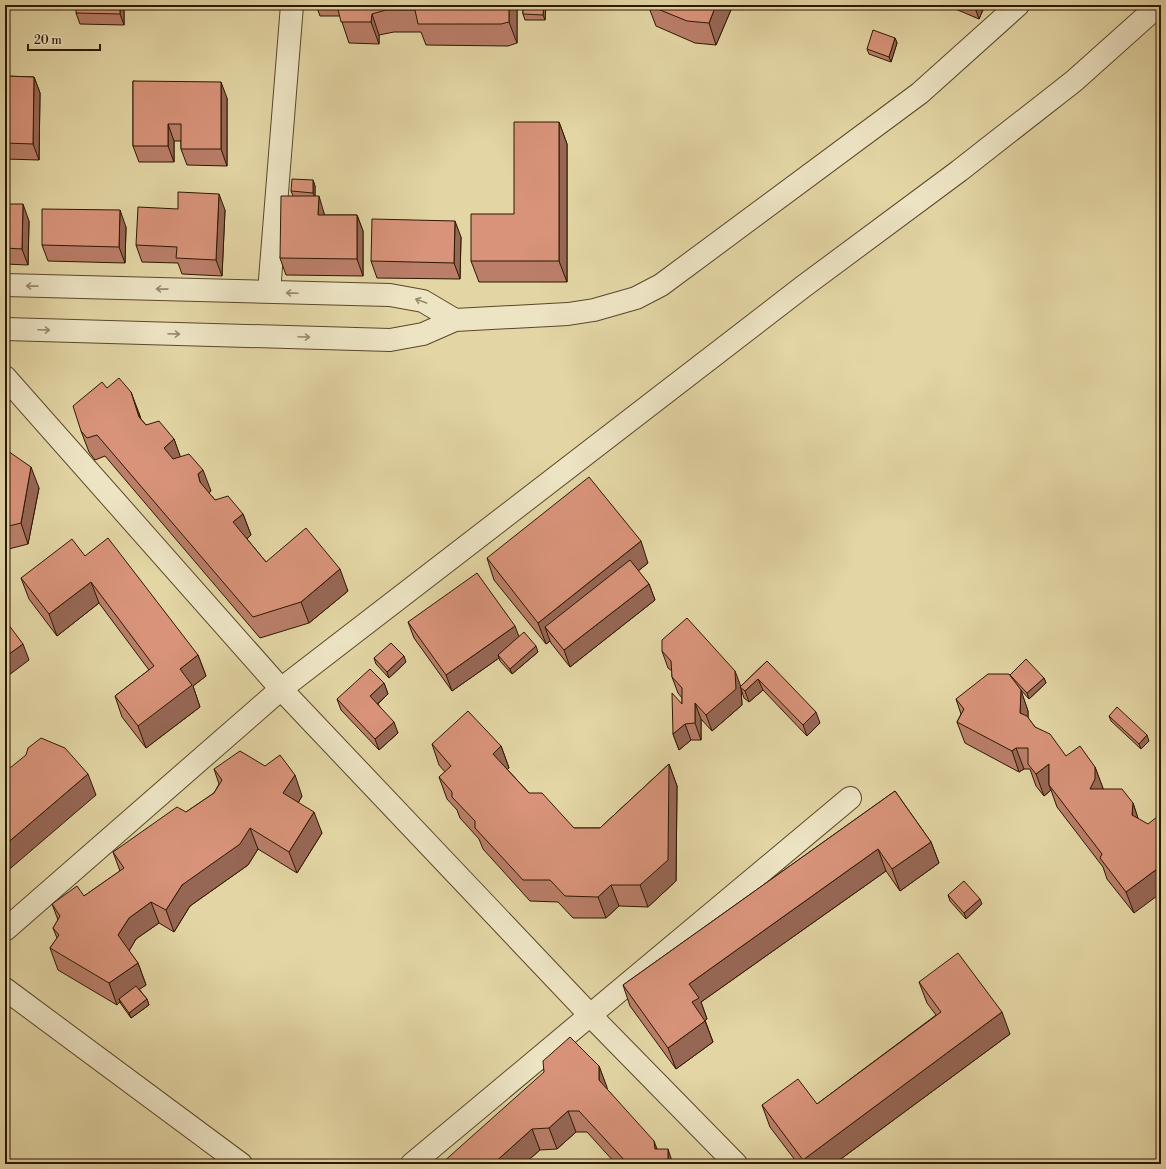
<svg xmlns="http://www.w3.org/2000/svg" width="1166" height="1169" viewBox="0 0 1166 1169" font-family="'Libre Bodoni',serif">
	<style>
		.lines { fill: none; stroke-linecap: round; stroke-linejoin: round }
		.minor-casing { stroke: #5a4729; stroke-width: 24 }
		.tertiary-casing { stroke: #5a4729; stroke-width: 24 }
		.minor { stroke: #ede4c4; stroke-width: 22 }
		.tertiary { stroke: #ede4c4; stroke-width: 22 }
		.wall { fill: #ba7e69; stroke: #2d1800 }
		.shaded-wall { fill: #976755; stroke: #2d1800 }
		.building { fill: #d8937a; stroke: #2d1800 }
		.oneway { stroke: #97886c }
	</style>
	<rect width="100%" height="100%" fill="#e3d5a4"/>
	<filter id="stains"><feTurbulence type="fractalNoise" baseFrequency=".005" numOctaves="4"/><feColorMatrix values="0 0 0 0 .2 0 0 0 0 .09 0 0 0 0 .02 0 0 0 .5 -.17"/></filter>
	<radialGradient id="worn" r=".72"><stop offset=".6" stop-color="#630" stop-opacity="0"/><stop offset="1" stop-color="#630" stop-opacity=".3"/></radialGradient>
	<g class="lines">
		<!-- minor casing -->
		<g class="minor-casing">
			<path id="minor" d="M5 285 390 295 423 301 455 320
				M269 292 292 5
				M5 329 390 340 423 334 455 320 568 314 594 310 636 298 661 285 920 93 1018 5
				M5 377 281 689 590 1015 736 1164
				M5 989 241 1164
				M412 1164 850 798"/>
		</g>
		<!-- tertiary casing -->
		<g class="tertiary-casing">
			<path id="tertiary" d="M5 930 281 689 804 286 959 171 1074 81 1159 5"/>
		</g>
		<!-- minor -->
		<use href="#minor" class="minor"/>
		<!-- tertiary -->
		<use href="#tertiary" class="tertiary"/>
	</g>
	<!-- wall -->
	<path class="wall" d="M124 5V25L80 24 76 13Z
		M316 5H517V43L508 46 426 45 421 32H394L379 35V44L349 43 340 16H320Z
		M523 5H546L545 20H525L523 14Z
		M648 5H733L716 45 695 43 656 26Z
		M946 5H985L979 19Z
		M895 38 897 43 891 62 869 54 867 49Z
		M5 76 34 77 40 93 39 160 5 159Z
		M133 81 227 98V166L187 165 181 149V141H174V162H139L133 146Z
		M559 122 567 144V282H479L471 261 514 214Z
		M313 180 315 186V196L324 213V215H357L363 231V276L286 275 280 258 293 196 291 191Z
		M5 204 29 221 28 265 5 264Z
		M225 210 222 276 182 274 178 263 142 262 136 245Z
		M126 227 125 263 48 261 42 245Z
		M461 237 460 279 377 278 371 261Z
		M107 388 139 413 141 419 146 425 174 439 180 457 211 491 209 493 215 500 243 514 251 535 247 539 266 562 348 591 309 623 260 638 105 456 95 460 89 452 81 431Z
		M5 449 39 488 28 544 5 550Z
		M85 556 198 655 206 676 193 686 200 707 146 748 122 717 115 696 149 670 99 603 57 636 29 599 21 578Z
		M487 558 648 563 638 571 649 584 655 600 570 667 551 643 550 641 546 644 494 580Z
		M408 622 519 637 538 652 512 674 500 661 499 658 452 691 414 638Z
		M662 651 741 686 767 661 820 723 807 736 763 690 749 702 744 698 741 689 742 705 712 731 701 719V740H691L679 750 673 734 682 704V698L678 693 672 677V671L668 668Z
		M374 658 406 662 389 678 376 664Z
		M1010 675 1044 678 1046 683 1029 699 1020 689 1028 711V718L1035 727 1066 756 1095 767 1103 789 1133 803 1138 819 1134 913 1107 879 1103 867 1057 807 1051 790 1044 796 1036 786 1030 769H1024L1019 772 965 743 957 722 961 714 956 699 1010 677Z
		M384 683 388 694 378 704 398 733 379 750 341 710 337 699Z
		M1109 716 1149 741 1141 749 1111 721Z
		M432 744 501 746 509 768 507 769 529 793 574 828H600L669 764 677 786 676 881 648 907 619 906 606 918H573L558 902 530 901 483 849 479 839 460 818 457 810 447 799 439 777 445 772 439 765Z
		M214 769 302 796 298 803 322 833 297 873 258 849 248 865 190 906 174 932 159 923 136 939 129 951 138 963 146 985 139 989 147 999 149 1005 131 1018 121 1004 120 1002 117 1005 58 970 50 948 57 938 53 928 58 920 52 904 84 896 120 871 113 852 186 812 214 793 219 784Z
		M895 791 931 842 939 863 900 891 886 871 701 1002 707 1019 705 1020 713 1042 676 1069 630 1006 623 985Z
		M948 895 982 904 966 919 950 901Z
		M919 982 1010 1034 834 1164H798L770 1127 762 1105 817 1104 936 1015 927 1003Z
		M599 1066 607 1089 657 1149 673 1164H616L587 1132H576L557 1149 540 1150 524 1164H441Z"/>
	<!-- shaded-wall -->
	<path class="shaded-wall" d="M120 5H124V25L120 14Z
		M509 5H517V43L509 22Z
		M544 5H546L545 20 543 15Z
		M716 5H733L716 45 709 23Z
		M974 5H985L979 19Z
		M372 14 379 35V44L371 22Z
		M895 38 897 43 891 62 889 57Z
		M34 77 40 93 39 160 33 144Z
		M221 82 227 98V166L221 149Z
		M559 122 567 144V282L559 261Z
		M168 124 174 141V162L168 146Z
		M313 180 315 186V198L313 193Z
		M219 194 225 210 222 276 216 260Z
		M319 196 324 213V231L318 215Z
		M23 204 29 221 28 265 22 249Z
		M120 210 126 227 125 263 119 247Z
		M357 215 363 231V276L357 259Z
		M455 221 461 237 460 279 454 263Z
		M131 392 139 413 146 438 139 417Z
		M174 439 182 461 172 469 164 448Z
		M31 467 39 488 28 544 21 523Z
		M203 470 211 491 206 496 200 482 198 474Z
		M243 514 251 535 241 544 233 522Z
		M641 541 648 563 554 638 545 627 550 641 546 644 538 623Z
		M340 569 348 591 309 623 301 602Z
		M91 582 99 603 57 636 49 614Z
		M649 584 655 600 570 667 564 650Z
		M515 626 521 642 498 655 499 658 452 691 446 675Z
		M23 644 29 660 5 678V657Z
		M536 646 538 652 512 674 510 669Z
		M198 655 206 676 193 686 200 707 146 748 138 726 180 669Z
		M404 656 406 662 389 678 387 672Z
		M735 671 741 687H740L741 689 742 705 712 731 706 715Z
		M1044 678 1046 683 1029 699 1027 693Z
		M758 679 763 690 749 702 745 691Z
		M384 683 388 694 374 707 370 696Z
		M1021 690 1028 711V734L1020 713Z
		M695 703 701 719V740L695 723Z
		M816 712 820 723 807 736 803 725Z
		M394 722 398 733 379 750 375 739Z
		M685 724 691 740 679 750 673 734Z
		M1147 735 1149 741 1141 749 1139 744Z
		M501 746 509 768 501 775 493 754Z
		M1016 748 1024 769 1019 772 1012 751Z
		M669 764 677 786 676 881 648 907 640 885Z
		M1049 764V785L1051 790 1044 796 1036 774Z
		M1095 767 1103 788V800L1090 789Z
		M88 774 96 795 5 873V845Z
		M295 775 302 796 291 815 283 793Z
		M1133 803 1140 824 1132 815Z
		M314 812 322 833 297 873 289 852Z
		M250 828 258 849 248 865 190 906 174 932 166 910 182 885Z
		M931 842 939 863 900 891 892 869Z
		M878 849 886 871 701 1002 707 1019 700 1024 692 1002 689 984Z
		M1161 866V893L1134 913 1126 892Z
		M611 885 619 906 606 918 598 897Z
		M980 899 982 904 966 919 964 913Z
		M151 902 159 923 136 939 126 956 118 935 129 918Z
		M138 963 146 985 121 1002 119 999 120 1002 117 1005 109 983Z
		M147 999 149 1005 131 1018 129 1013Z
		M1002 1012 1010 1034 834 1164H805L803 1160Z
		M705 1021 713 1042 676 1069 668 1048Z
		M599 1066 607 1087V1102L599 1080Z
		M568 1111 576 1132 557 1149 549 1128Z
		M532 1129 540 1150 524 1164H493Z
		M654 1141 662 1162 655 1149Z
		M668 1149 673 1164H668Z"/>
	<!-- building -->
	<path class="building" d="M76 5H120V14L76 13Z
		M337 5H509V22L501 24H418L415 10H386L372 14 371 22H341Z
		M523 5H544L543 15 523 14Z
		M648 5H716L709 23 687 21Z
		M873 30 895 38 889 57 867 49Z
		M5 76 34 77 33 144 5 143Z
		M133 81 221 82V149H181V124H168V146H133Z
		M514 122H559V261H471V214H514Z
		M292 179 313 180V193L291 191Z
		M178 192 219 194 216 260 176 258 177 247 136 245 138 207 178 209Z
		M281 196H319L318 215H357V259L280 258Z
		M5 204H23L22 249 5 248Z
		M42 209 120 210 119 247 42 245Z
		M372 219 455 221 454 263 371 261Z
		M119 378 131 392 139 417 146 425 159 421 174 439 164 448 173 459 189 454 203 470 198 474 200 482 215 500 228 496 243 514 233 522 266 562 306 528 340 569 301 602 253 617 97 435 87 438 81 431 73 406 102 382 107 388Z
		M5 449 31 467 21 523 5 527Z
		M589 477 641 541 538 623 487 558Z
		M108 538 198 655 180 669 192 685 138 726 115 696 154 666 91 582 49 614 21 578 72 539 85 556Z
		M630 560 649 584 564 650 545 627Z
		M477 573 515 626 446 675 408 622Z
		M687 618 735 671 736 689 706 715 695 703V723L685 724 673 734 672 693 682 704V688L672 677 671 661 662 651V640Z
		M5 620 23 644 5 657Z
		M524 632 536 646 510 669 498 655Z
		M391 643 404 656 387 672 374 658Z
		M1026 659 1044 678 1027 693 1010 675Z
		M767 661 816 712 803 725 758 679 745 691 740 687Z
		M370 669 384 683 370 696 394 722 375 739 337 699Z
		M988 674H1009L1021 690 1020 713 1027 716 1035 727 1050 734 1066 756 1080 746 1095 767V779L1090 789H1122L1133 803 1132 815 1148 824 1157 817 1161 823V866L1126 892 1100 858 1102 854 1049 785V764L1036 774 1028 764V748H1016L1012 751 957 722 964 709 956 699Z
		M1117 707 1147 735 1139 744 1109 716Z
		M468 711 501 746 493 754 529 793H542L574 828H600L669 764 668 860 640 885H611L598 897 565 896 550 880H523L475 828V821L452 797V792L439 777 451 766 432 744Z
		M41 738 65 748 88 774 5 845V772L26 755 28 748Z
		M240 751 265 766 280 755 295 775 283 793 314 812 289 852 250 828 240 844 182 885 166 910 151 902 129 918 118 935 138 963 109 983 50 948 59 935 53 928 60 916 52 904 77 886 84 896 124 868 113 852 177 807 186 812 214 793 222 780 214 769Z
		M895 791 931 842 892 869 878 849 689 984 699 998 692 1002 705 1021 668 1048 623 985Z
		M964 881 980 899 964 913 948 895Z
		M958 953 1002 1012 803 1160 762 1105 798 1079 817 1104 941 1012 919 982Z
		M136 986 147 999 129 1013 119 999Z
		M570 1037 599 1066V1080L654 1141 655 1149H668V1164H628L579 1111H568L549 1128 532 1129 493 1164H441L544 1072 543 1061Z"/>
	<!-- one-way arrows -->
	<defs><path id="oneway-shaft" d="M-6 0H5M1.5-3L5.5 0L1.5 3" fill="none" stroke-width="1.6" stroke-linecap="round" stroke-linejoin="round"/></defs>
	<g class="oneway">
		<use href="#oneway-shaft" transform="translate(32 286) rotate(-179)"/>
		<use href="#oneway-shaft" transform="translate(162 289) rotate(-179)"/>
		<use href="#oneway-shaft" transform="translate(292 293) rotate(-178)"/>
		<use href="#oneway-shaft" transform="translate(421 301) rotate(-160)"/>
		<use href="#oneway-shaft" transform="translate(44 330) rotate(2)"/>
		<use href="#oneway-shaft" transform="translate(174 334) rotate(2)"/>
		<use href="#oneway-shaft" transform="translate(304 337) rotate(2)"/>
	</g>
	<!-- margin -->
	<rect width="1166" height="1169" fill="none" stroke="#e3d5a4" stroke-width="20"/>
	<rect x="6" y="6" width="1154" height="1157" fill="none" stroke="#2d1800" stroke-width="2"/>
	<rect x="10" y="10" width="1146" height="1149" fill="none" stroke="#2d1800"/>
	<!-- scale -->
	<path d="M28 44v6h72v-6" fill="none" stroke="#2d1800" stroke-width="2"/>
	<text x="34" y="44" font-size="12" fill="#2d1800" stroke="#ede4c4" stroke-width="3" paint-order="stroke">20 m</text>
	<rect width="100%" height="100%" filter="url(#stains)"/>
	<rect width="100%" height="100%" fill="url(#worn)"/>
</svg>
